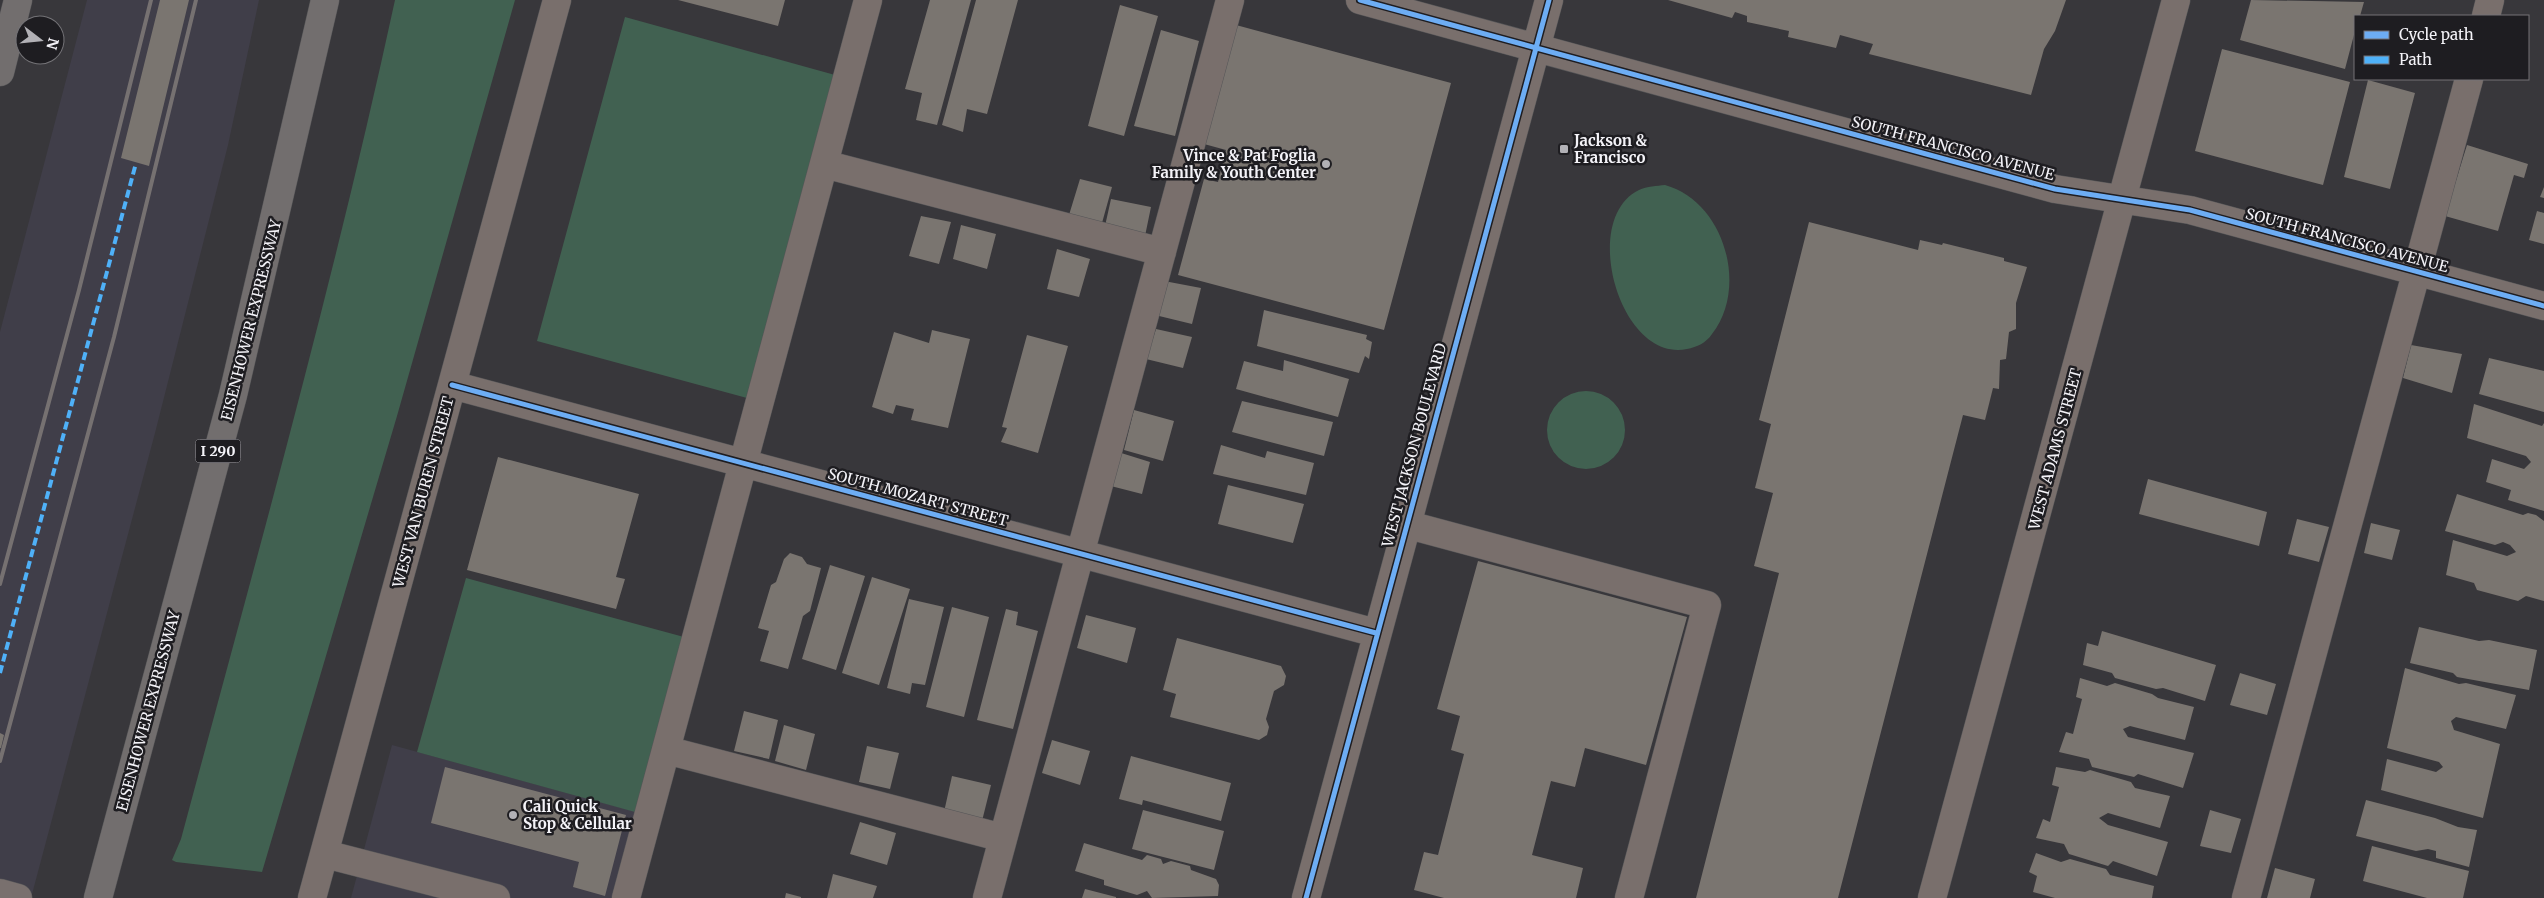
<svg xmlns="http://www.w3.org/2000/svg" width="2544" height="898" viewBox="0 0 2544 898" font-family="Merriweather,serif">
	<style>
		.built { fill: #403e49 }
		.green { fill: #416151 }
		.building { fill: #7a7570 }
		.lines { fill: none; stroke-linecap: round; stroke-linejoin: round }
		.minor-casing { stroke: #565658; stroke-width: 29 }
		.major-casing { stroke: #565658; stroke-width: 29 }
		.highway-casing { stroke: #565658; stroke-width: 29 }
		.minor { stroke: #796f6c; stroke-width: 28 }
		.major { stroke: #79706e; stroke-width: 28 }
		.highway { stroke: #726e6e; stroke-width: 28 }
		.rail { stroke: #767171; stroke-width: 4 }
		.quiet { stroke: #4fb1f8; stroke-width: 4; stroke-dasharray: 8 4; stroke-linecap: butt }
		.cycleway-casing { stroke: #1e1d21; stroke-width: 8 }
		.cycleway { stroke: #6dadf4; stroke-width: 5 }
		.poi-dot { fill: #b2b1b6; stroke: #1e1d21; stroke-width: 2 }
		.labels { text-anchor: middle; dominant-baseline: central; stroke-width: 5; stroke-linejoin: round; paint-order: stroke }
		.shield { fill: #1e1d21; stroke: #b4b3b8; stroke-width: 1 }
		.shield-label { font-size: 14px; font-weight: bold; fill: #f4f3f8 }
		.poi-label { font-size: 15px; font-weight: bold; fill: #f4f3f8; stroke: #1e1d21; text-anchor: start }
		.street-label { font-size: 15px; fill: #f4f3f8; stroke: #1e1d21 }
	</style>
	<rect width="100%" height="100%" fill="#38373b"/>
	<!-- built -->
	<path class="built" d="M87 0H259L228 145 155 433 31 898H0V332Z
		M392 745 648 815 626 898H351Z"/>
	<!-- green -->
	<path class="green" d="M395 0H515L397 416 262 872 176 862 172 860 181 839C256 560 334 282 395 0Z
		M625 17 835 75 747 398 537 341Z
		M1665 185C1724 201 1749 287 1712 334 1706 343 1697 347 1687 349 1620 363 1579 219 1639 190 1647 186 1657 186 1665 185Z
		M1547 430a39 39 0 1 1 78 0a39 39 0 1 1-78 0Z
		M466 578 684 637 635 812 417 752Z"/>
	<!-- building -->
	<path class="building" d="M160 0H189L149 166 121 158Z
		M678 0H785L778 26Z
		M930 0H971L937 125 916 120 922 93 905 89Z
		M976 0H1018L987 114 967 109 963 132 942 125Z
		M1668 0H2066L2055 31 2044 49 2031 95 1869 54 1873 44 1840 35 1836 48 1788 37 1789 31 1747 22V16L1735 12 1732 18Z
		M2251 0 2364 2 2360 16H2355V31L2345 69 2240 40Z
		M1120 5 1158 16 1124 136 1088 126Z
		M1236 25 1451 83 1384 330 1178 275 1204 179 1218 182 1226 150 1204 144Z
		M1161 30 1199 41 1175 136 1134 126Z
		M2222 49 2350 82 2323 185 2195 151Z
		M2368 80 2415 93 2390 189 2344 177Z
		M2467 145 2528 164 2524 178 2514 175 2498 231 2445 216Z
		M1080 179 1112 187 1102 223 1069 215Z
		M2544 187V198L2540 197Z
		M1111 199 1151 207 1145 236 1105 226Z
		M2537 211 2544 213V244L2529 240Z
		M921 216 951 222 939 264 909 256Z
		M1809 222 1918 250 1920 240 1942 245 1943 243 2004 258V261L2027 267 2016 303V329L2009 332 2006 359 2000 360 1999 389 1993 388 1985 420 1963 415 1838 898H1696L1779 573 1754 566 1773 493 1755 488 1771 424 1759 420Z
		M961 225 996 234 987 269 953 259Z
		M1057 249 1090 259 1079 297 1047 289Z
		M1164 281 1201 288 1192 324 1155 315Z
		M1264 310 1367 335 1366 339 1372 342 1369 359 1365 356 1359 373 1257 346Z
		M1156 329 1192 337 1183 368 1146 359Z
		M932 330 970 339 948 428 911 420 914 409 896 405 893 414 872 407 894 332 929 343Z
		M1027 335 1068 346 1038 453 1001 442 1007 428 1002 427Z
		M2411 345 2462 354 2452 393 2403 378Z
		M2489 358 2544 371V412L2479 394Z
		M1284 360 1349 379 1338 417 1236 389 1244 361 1283 371Z
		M1242 401 1333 422 1324 456 1232 432Z
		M2474 404 2542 426 2544 423V511L2508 500 2511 490 2486 482 2492 459 2524 469 2531 462 2526 456 2467 438Z
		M1134 410 1174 421 1163 461 1124 450Z
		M1221 445 1265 458 1267 451 1314 463 1306 495 1213 474Z
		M1118 452 1150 462 1142 494 1107 485Z
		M498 457 639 494 616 577 625 579 616 609 467 570Z
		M2148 479 2267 512 2259 546 2139 514Z
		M1228 485 1304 504 1293 543 1218 524Z
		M2457 494 2523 515 2528 513 2536 515 2544 521V601L2526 596 2518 601 2477 590 2474 583 2446 575 2453 540 2507 556 2516 552 2510 545 2503 542 2495 545 2445 531Z
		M2297 519 2329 527 2319 562 2288 554Z
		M2371 523 2400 530 2392 560 2364 553Z
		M790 553 802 557 807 564 821 568 810 611 803 616 788 669 760 661 769 631 758 628 771 585 776 582 784 559Z
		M1478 561 1687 617 1646 765 1585 748 1575 787 1551 781 1532 855 1583 868 1576 898H1444L1414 890 1424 852 1438 855 1464 754 1451 750 1460 716 1437 709Z
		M830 565 865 576 836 670 802 659Z
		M872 577 910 589 879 685 842 673Z
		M909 599 944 607 925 685 912 683 910 694 887 688Z
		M952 607 989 617 964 717 926 707Z
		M1006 609 1018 612 1016 625 1038 631 1013 729 977 720Z
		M1086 615 1136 628 1127 663 1077 648Z
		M2419 627 2479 641 2489 640 2537 650 2529 690 2457 677 2453 673 2410 663Z
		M2102 631 2216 665 2205 701 2163 688 2156 689 2115 678 2112 673 2083 665 2087 643 2098 646Z
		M1177 638 1281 666 1286 676 1284 685 1274 691 1266 719 1269 727 1267 735 1259 740 1170 717 1176 694 1163 690Z
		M2405 668 2459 684 2466 683 2516 695 2506 729 2456 717 2451 721 2454 730 2500 744 2483 818 2381 790 2387 759 2436 772 2443 767 2439 762 2387 748Z
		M2240 673 2276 684 2267 715 2230 705Z
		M2080 678 2107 686 2115 683 2152 694 2158 698 2194 707 2185 740 2130 726 2123 729 2128 737 2194 753 2183 788 2138 774 2134 777 2092 767 2089 759 2059 752 2066 732 2073 734 2082 699 2076 697Z
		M744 711 778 720 769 759 734 751Z
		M784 725 815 734 806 770 775 761Z
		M0 733 4 735 1 748H0Z
		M1052 740 1090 751 1080 785 1042 773Z
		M867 746 899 753 890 789 859 782Z
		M1131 756 1231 783 1221 821 1143 800 1142 805 1119 799Z
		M445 767 626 815 605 896 573 887 579 862 431 823Z
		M2056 767 2085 772 2090 770 2131 782 2135 788 2170 796 2160 828 2108 813 2099 818 2108 825 2168 842 2157 876 2113 861 2108 866 2069 854 2064 844 2036 838 2043 819 2050 822 2059 787 2052 785Z
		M952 776 991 785 982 821 944 812Z
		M2366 800 2435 818 2458 827 2477 830 2469 867 2436 858V851L2428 849 2416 851 2356 836Z
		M1143 810 1224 831 1214 870 1132 849Z
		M2210 810 2241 819 2231 853 2200 846Z
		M860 822 896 833 887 865 850 854Z
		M1084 843 1142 860 1147 855 1161 859 1163 864 1171 861 1190 866 1191 870 1216 879 1219 885 1218 896 1152 898 1147 891 1137 895 1104 885V880L1075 871Z
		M2372 846 2469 871 2463 898H2427L2363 881Z
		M2036 853 2061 862 2070 859 2106 869 2110 875 2154 886 2152 898H2055L2033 892 2037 876 2029 872Z
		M2275 868 2315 879 2310 898H2267Z
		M833 874 877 886 873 898H827Z
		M1085 889 1116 897V898H1082Z
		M786 893 801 897V898H785Z"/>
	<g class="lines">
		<!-- minor casing -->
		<g class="minor-casing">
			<path id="minor" d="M1360 0 2055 189 2190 210 2544 306
				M2486 16 2490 0
				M824 164 1162 252
				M452 385 1376 633
				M1405 524 1707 605 1629 898
				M666 750 1003 838
				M325 854 496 898
				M312 898 557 0
				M626 898 868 0
				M987 898 1230 0
				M1306 898 1549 0
				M1932 898 2176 0
				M2246 898 2469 79"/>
		</g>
		<!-- major casing -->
		<g class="major-casing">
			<path id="major" d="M0 893 18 898"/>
		</g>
		<!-- highway casing -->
		<g class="highway-casing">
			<path id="highway" d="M0 72 18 0
				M98 898 233 395 325 0"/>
		</g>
		<!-- minor -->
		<use href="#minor" class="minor"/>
		<!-- major -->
		<use href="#major" class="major"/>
		<!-- highway -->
		<use href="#highway" class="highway"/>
		<!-- rail -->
		<path class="rail" d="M0 584 79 290 151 0
			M0 761 114 337 196 0"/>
		<!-- quiet -->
		<path class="quiet" d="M0 673 136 163"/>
		<!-- cycleway casing -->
		<g class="cycleway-casing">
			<path id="cycleway" d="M1360 0 2055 189 2190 210 2544 306
				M452 385 1376 633
				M1306 898 1549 0"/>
		</g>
		<!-- cycleway -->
		<use href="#cycleway" class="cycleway"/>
	</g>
	<!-- markers -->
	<g class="poi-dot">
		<rect x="1559" y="144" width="10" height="10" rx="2.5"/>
		<circle cx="1326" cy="164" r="5"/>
		<circle cx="513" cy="815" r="5"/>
	</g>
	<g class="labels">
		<!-- shield labels -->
		<rect class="shield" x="195.5" y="439.5" width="45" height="23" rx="4"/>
		<g class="shield-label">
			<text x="218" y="451">I 290</text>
		</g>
		<!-- poi labels -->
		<g class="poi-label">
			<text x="1574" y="140">Jackson &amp;<tspan x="1574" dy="17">Francisco</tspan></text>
			<text x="1316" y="155" text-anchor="end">Vince &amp; Pat Foglia<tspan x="1316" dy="17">Family &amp; Youth Center</tspan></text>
			<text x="523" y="806">Cali Quick<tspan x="523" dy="17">Stop &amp; Cellular</tspan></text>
		</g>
		<!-- street labels -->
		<g class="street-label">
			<text transform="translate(1953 148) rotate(15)">SOUTH FRANCISCO AVENUE</text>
			<text transform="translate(2347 240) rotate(15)">SOUTH FRANCISCO AVENUE</text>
			<text transform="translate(251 320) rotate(-76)">EISENHOWER EXPRESSWAY</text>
			<text transform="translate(1414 445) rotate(-75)">WEST JACKSON BOULEVARD</text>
			<text transform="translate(2055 449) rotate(-75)">WEST ADAMS STREET</text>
			<text transform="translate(423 492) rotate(-75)">WEST VAN BUREN STREET</text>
			<text transform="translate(918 497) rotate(15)">SOUTH MOZART STREET</text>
			<text transform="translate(148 711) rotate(-75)">EISENHOWER EXPRESSWAY</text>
		</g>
	</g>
	<!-- legend -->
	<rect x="2354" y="15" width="175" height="65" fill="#1e1d21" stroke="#747377"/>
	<rect x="2364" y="31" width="25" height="8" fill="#6dadf4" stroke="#747377"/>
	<text x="2399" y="40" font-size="15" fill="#f4f3f8">Cycle path</text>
	<rect x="2364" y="56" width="25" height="8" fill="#4fb1f8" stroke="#747377"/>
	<text x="2399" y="65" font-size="15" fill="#f4f3f8">Path</text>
	<!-- north arrow -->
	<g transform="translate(40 40) rotate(106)"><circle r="24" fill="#1e1d21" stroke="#747377"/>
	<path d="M0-4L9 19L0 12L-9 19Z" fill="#b2b1b6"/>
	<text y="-8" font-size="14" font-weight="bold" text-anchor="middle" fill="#f4f3f8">N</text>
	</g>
</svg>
